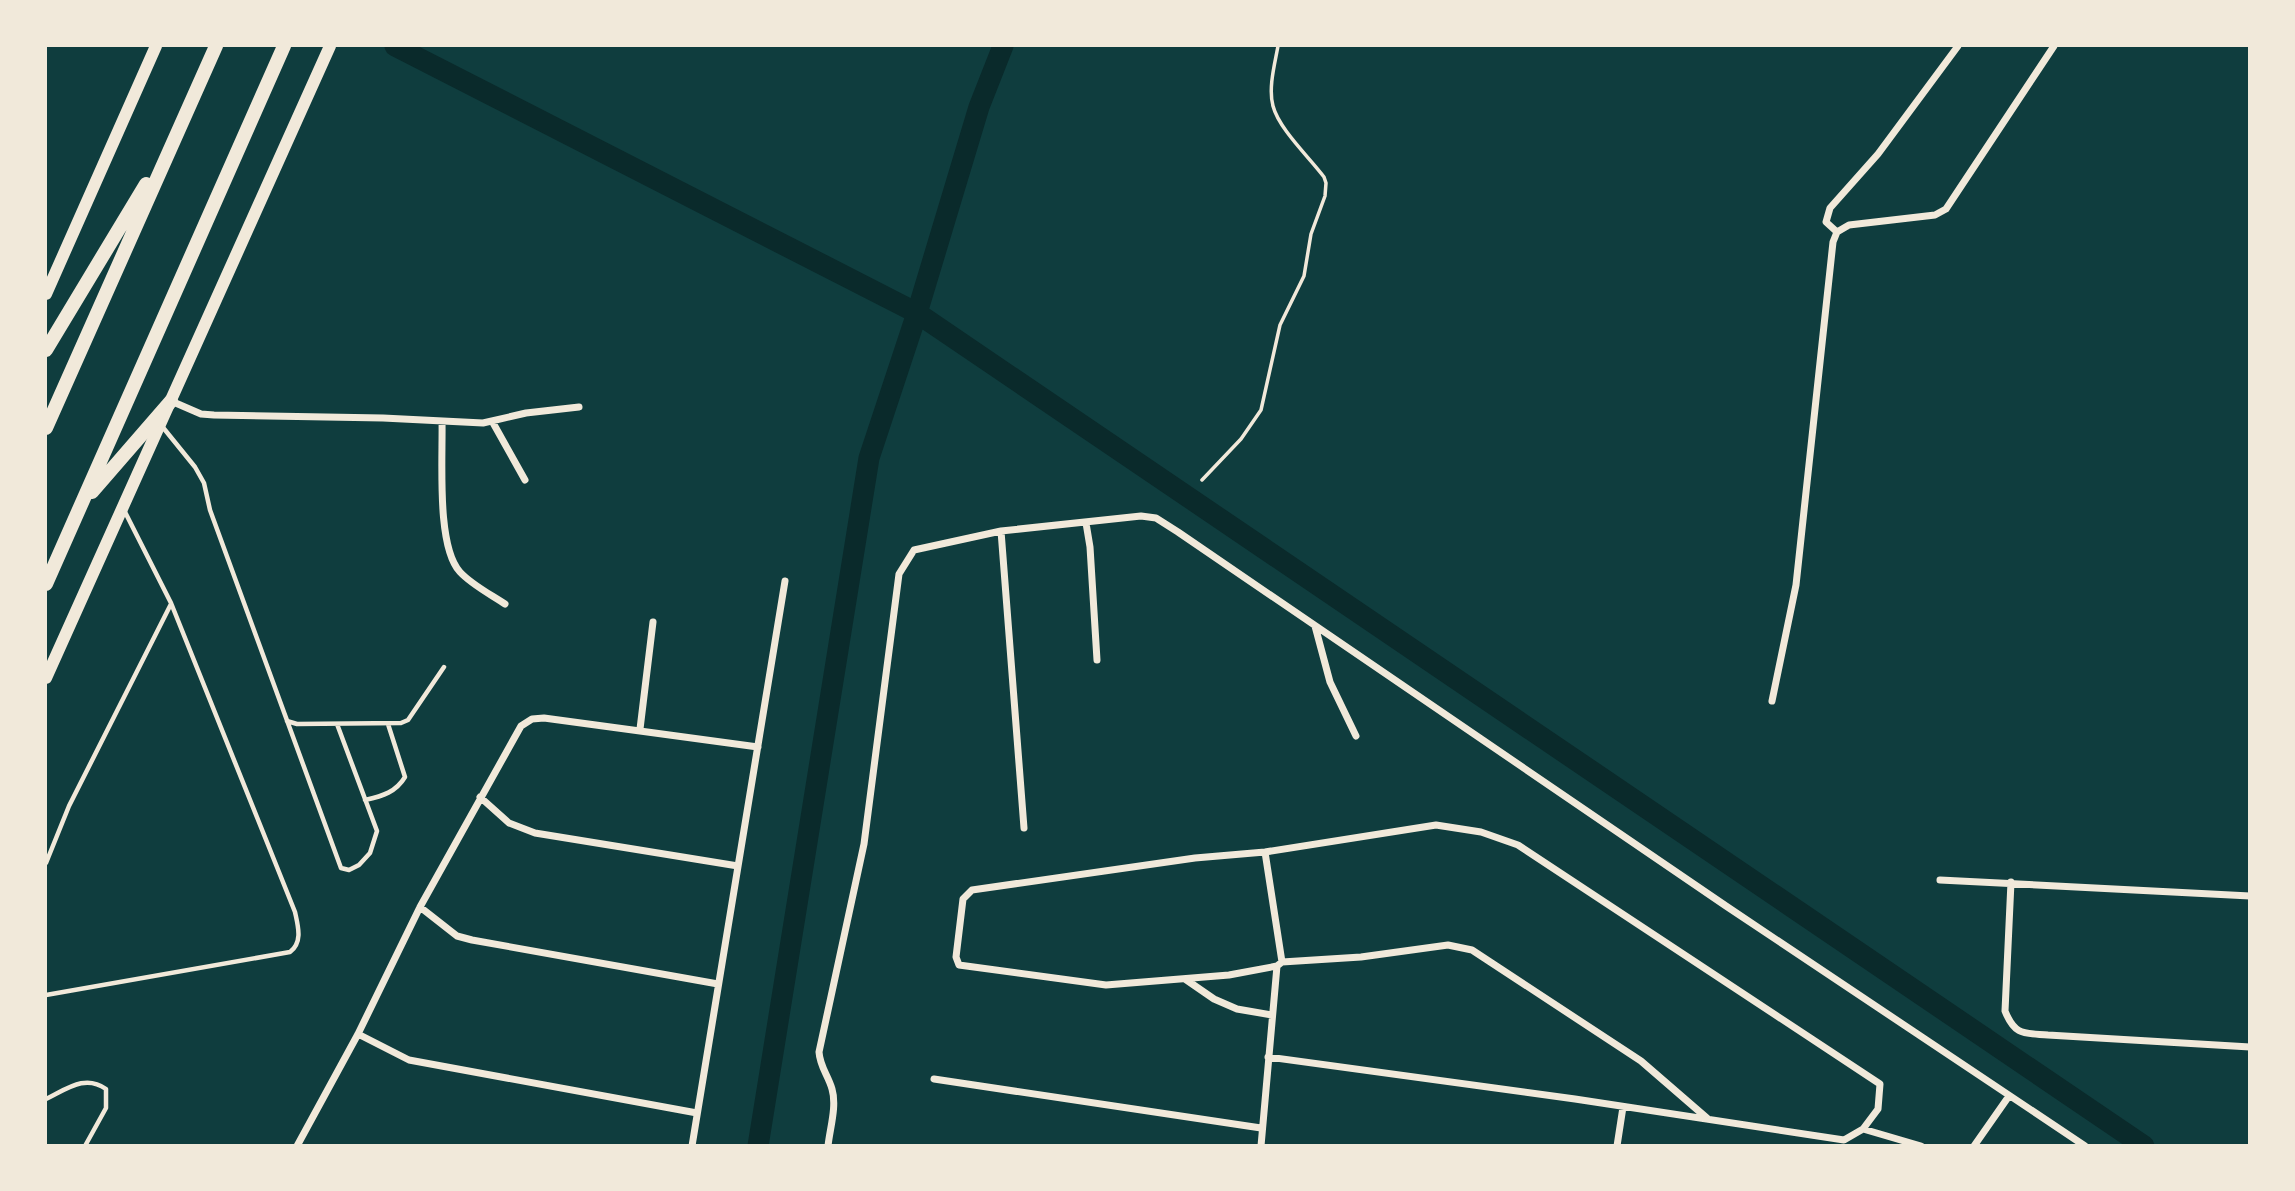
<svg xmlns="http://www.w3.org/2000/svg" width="2295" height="1191" viewBox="0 0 2295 1191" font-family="'Source Sans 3',sans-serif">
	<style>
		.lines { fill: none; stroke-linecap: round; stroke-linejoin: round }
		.canal { stroke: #0a2a2b; stroke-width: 21 }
		.path { stroke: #f1e9da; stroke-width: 3.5 }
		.service { stroke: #f1e9da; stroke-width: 4.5 }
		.minor { stroke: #f1e9da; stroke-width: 7 }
		.secondary { stroke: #f1e9da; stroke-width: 12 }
		.trunk { stroke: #f1e9da; stroke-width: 14 }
	</style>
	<rect width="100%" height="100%" fill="#0f3d3e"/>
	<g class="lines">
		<!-- canal -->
		<path class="canal" d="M395 46 917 313 2144 1146
			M758 1146 869 458 917 313 979 107 1003 46"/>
		<!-- path -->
		<path class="path" d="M1202 480 1241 439 1261 410 1280 325 1304 276 1311 234 1325 196 1326 183 1324 177C1309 157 1279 129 1273 106 1268 88 1275 63 1278 46"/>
		<!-- service -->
		<path class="service" d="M161 425 195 467 204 483 210 510 341 868 349 870 359 865 370 853 377 831 337 724
			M287 721 297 724 401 723 408 720 444 667
			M365 800C383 796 396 792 405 777L388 724
			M46 863 69 806 171 604
			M46 995 290 952C303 942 298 926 295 912L171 603 125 512
			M46 1099C67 1089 85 1074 106 1089V1108L85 1146"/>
		<!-- minor -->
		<path class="minor" d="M1837 232 1826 222 1830 208 1878 154 1958 46
			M171 401 201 414 214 415 383 418 483 423 526 413 579 407
			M442 421C443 457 436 546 460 572 472 585 490 594 505 604
			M492 421 525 480
			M1086 523 1090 547 1097 660
			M1001 531 1024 828
			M1315 626 1330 682 1356 736
			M1772 701 1796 585 1833 242 1837 232 1849 225 1935 215 1946 209 2054 46
			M640 729 653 622
			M480 797 509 823 535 833 738 866
			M1265 852 1282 962
			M1940 880 2250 896
			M2011 882 2005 1011C2015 1036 2024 1033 2048 1035L2250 1047
			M420 907 457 936 472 940 718 984
			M1185 979 1214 999 1237 1009 1272 1015
			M358 1034 409 1060 697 1113
			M1268 1057 1575 1099 1844 1140 1863 1129 1921 1146
			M934 1079 1261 1128
			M1708 1119 1641 1061 1472 950 1448 945 1361 957 1282 962 1277 966 1229 975 1106 985 959 965 956 957 963 899 972 890 1195 858 1265 852 1436 825 1481 832 1518 845 1880 1084 1878 1109 1863 1129
			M297 1146 358 1034 420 907 521 726 532 719 544 718 758 747
			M692 1146 785 581
			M828 1146C830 1128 837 1106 832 1089 828 1075 820 1067 819 1052L864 844 899 574 914 550 1001 531 1141 516 1156 518 1178 532 1726 906 2085 1146
			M1261 1146 1277 966
			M1617 1146 1623 1107
			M1974 1146 2009 1096"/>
		<!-- secondary -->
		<path class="secondary" d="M46 294 156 46
			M46 678 330 46"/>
		<!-- trunk -->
		<path class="trunk" d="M46 350 146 184
			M46 428 216 46
			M92 492 171 401
			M46 584 284 46"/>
	</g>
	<!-- border -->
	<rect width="2295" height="1191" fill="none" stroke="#f1e9da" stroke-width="94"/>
</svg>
